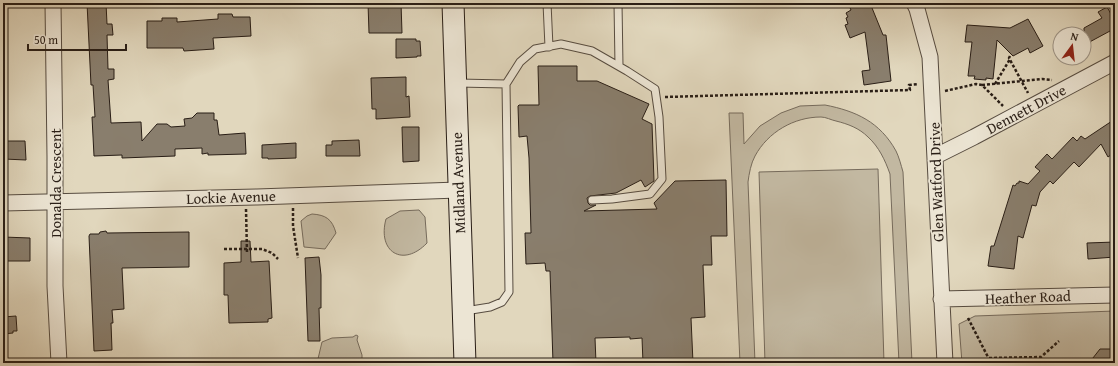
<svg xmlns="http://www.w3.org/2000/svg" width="1118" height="366" viewBox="0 0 1118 366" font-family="'Gentium Book Plus',serif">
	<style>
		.green { fill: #c2b8a1; stroke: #766b5c }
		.building { fill: #897e6d; stroke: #291e16 }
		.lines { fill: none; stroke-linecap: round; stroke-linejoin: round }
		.lane-casing { stroke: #574c40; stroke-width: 9 }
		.street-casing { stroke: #574c40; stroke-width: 17 }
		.secondary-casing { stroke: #291e16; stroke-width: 23 }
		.path { stroke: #291e16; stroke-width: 2.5; stroke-dasharray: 3 2; stroke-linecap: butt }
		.lane { stroke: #ece5d4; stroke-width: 7 }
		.street { stroke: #ece5d4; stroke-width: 15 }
		.secondary { stroke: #ece5d4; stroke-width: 21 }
		.labels { text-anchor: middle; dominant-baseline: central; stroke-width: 3.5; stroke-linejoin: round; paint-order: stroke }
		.street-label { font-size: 15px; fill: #291e16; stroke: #ece5d4 }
	</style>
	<rect width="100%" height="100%" fill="#e1d7bd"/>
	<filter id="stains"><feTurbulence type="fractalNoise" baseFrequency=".005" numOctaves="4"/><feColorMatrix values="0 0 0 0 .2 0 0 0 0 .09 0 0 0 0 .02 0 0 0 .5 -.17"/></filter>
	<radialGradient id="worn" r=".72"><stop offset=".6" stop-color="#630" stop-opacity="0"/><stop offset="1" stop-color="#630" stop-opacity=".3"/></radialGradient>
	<!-- green -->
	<path class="green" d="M825 105C856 111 880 122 896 151 899 157 901 165 903 172L912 363H899L890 174C885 160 879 147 868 137 859 128 848 124 836 121 831 120 826 117 821 117 794 117 768 132 755 156 751 163 749 174 748 182L755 363H740L729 113H743L744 144 760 126 781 113 800 106Z
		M878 169 884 363H765L759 172Z
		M419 210 425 217 427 243C403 268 377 252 386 219L400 211Z
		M312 214C326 215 332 219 336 233L325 249 304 247 301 221 307 216Z
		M1115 311V363H962L959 324 975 316Z
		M356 335 358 336 357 340 362 355V363H317L322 342 332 338 353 337Z"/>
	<!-- building -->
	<path class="building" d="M87 3H106L107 24H112L113 35H107L108 69H114V79L108 80 111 123 141 122 142 141 157 124H167L171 127 185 126 184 119 192 118 197 113H214V120H217L219 135 245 133 246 154 208 155V153L202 154V148L175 149V156L122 158V155L94 156 92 117H95L93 85H91Z
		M368 3H401L402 33H369Z
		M848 3H870L883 35H886L891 81 864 85 862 71 870 70 865 32 850 38 845 25 848 24 846 18 848 17 846 13 851 10Z
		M1107 7 1115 21V40L1110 31 1084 45V28L1102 18 1098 12Z
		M218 14H232L233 17H250L251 36 213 38 214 49 184 51 183 48H147V21H162V18H177V22L218 19Z
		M1028 19 1043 46 1030 53 1028 48 1013 56 997 40 993 79 986 78V80L974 79 975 76H968L972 42H965L967 25 1010 28Z
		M396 39H416V41H420L421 56H417V57L396 58Z
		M538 66H577V81H597L649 104 642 119 652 124 654 181 645 187 641 180 616 193 590 196 587 198 588 203 590 205H596L584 211 657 209 654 203 675 181 726 180 727 236H711L712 265H703L705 317 691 318 693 363H643L642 338 630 339V337L595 338 596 363H553L550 271H546L545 263 526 264 525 233H531L529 158 527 136 519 137 518 106 519 105H539Z
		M406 77V97L409 96 410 117 376 119V109H372L371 78Z
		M1115 119V152L1108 157 1101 144 1079 167 1074 162 1053 184 1050 181 1040 192 1036 206 1032 205 1023 238 1018 236 1014 269 988 266 991 246H994L1013 185 1015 186 1017 183H1019V181L1028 184 1040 171 1035 167 1047 154 1052 159 1073 137 1077 141 1081 136 1085 139Z
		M402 127H419V161L403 162Z
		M359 140 360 156H326V145H332V141Z
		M4 141H25L26 160 4 159Z
		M296 143V158L268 159V158H262V145Z
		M106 231 107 233 189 232V267L122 268 124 309 112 310 113 323H111L112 350 94 351 89 236 90 234H99L100 232Z
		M3 237 30 238V261H3Z
		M241 241H250L251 262 269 261 272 318 268 319V322L229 323 228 295H224V263L241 262Z
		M1115 242V257L1088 259 1087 243Z
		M319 257 321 275V308H319L320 341H308L305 258Z
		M16 316 17 331H13V333L3 334V317Z
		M1100 349H1115V363H1089Z"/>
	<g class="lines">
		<!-- lane casing -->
		<g class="lane-casing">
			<path id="lane" d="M547 3 549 47
				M618 3 619 66
				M458 83 506 84
				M465 311 490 307 502 302 509 292 506 84 520 62 535 49 561 44 592 51 627 71 655 89 659 117 662 179 650 194 612 199 592 200"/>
		</g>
		<!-- street casing -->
		<g class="street-casing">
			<path id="street" d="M53 3 55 157V286L59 363
				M914 3 917 9 930 57 945 363
				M936 156 974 137 1115 62
				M3 203 257 197 458 190
				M941 299 1115 295"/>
		</g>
		<!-- secondary casing -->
		<g class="secondary-casing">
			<path id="secondary" d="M453 3 465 363"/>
		</g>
		<!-- path -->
		<path class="path" d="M1010 56 1009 58 1028 93
			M995 84 1010 59
			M982 85 1042 79 1052 80
			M945 91 976 84 982 85 1003 106
			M665 97 910 90 909 85 918 84
			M293 208V226L298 258
			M246 209 247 253
			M224 249H262L272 253 278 259
			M968 318 991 363
			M989 358 1041 357 1059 341"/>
		<!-- lane -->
		<use href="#lane" class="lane"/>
		<!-- street -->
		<use href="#street" class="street"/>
		<!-- secondary -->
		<use href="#secondary" class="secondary"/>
	</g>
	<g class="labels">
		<!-- street labels -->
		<g class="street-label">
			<text transform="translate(1026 109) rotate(-28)">Dennett Drive</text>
			<text transform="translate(936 182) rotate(-92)">Glen Watford Drive</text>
			<text transform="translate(55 183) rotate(-90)">Donalda Crescent</text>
			<text transform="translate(458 183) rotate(-92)">Midland Avenue</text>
			<text transform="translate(231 197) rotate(-2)">Lockie Avenue</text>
			<text transform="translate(1028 297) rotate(-2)">Heather Road</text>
		</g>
	</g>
	<!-- margin -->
	<rect width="1118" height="366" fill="none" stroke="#e1d7bd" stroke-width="16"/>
	<rect x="4" y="4" width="1110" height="358" fill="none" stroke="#291e16" stroke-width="2"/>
	<rect x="8" y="8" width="1102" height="350" fill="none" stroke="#291e16"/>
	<!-- north arrow -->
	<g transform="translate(1072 46) rotate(15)"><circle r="19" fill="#ece5d4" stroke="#9e9588"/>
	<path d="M0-3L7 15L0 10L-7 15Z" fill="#8f2418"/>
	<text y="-6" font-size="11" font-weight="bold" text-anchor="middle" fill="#291e16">N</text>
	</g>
	<!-- scale -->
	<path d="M28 44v6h98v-6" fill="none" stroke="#291e16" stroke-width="2"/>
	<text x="34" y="44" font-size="12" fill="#291e16" stroke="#ece5d4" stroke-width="3" paint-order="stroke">50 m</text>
	<rect width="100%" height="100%" filter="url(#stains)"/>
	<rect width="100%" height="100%" fill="url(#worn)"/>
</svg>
